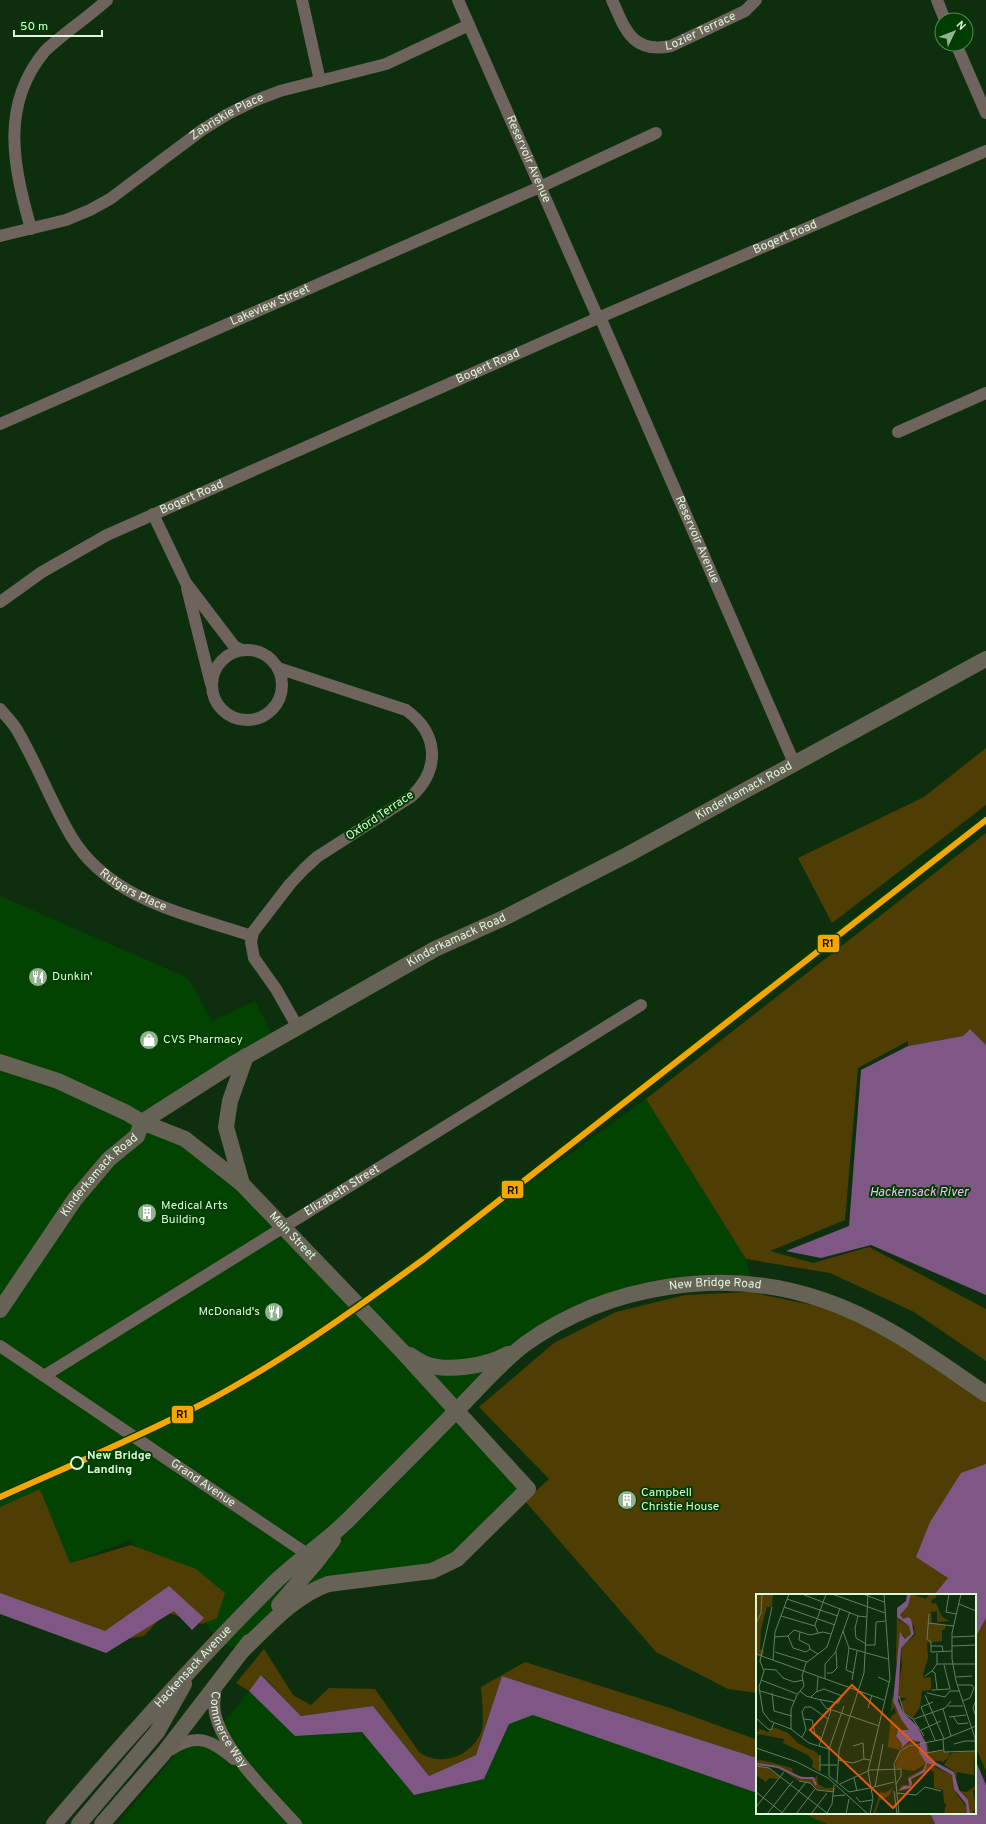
<svg xmlns="http://www.w3.org/2000/svg" width="986" height="1824" viewBox="0 0 986 1824" font-family="Overpass,sans-serif">
	<style>
		.built { fill: #024302 }
		.green { fill: #4f3e03 }
		.water { fill: #7f5785 }
		.lines { fill: none; stroke-linecap: round; stroke-linejoin: round }
		.minor { stroke: #6e635d; stroke-width: 12 }
		.major { stroke: #666255; stroke-width: 16 }
		.rail-1-casing { stroke: #003d00; stroke-width: 9 }
		.rail-1 { stroke: #f7a600; stroke-width: 6 }
		.stop-dot { fill: #003d00; stroke: #dbf9d8; stroke-width: 2 }
		.labels { text-anchor: middle; dominant-baseline: central; stroke-width: 4; stroke-linejoin: round; paint-order: stroke }
		.street-label { font-size: 12px; fill: #dbf9d8; stroke: #003d00 }
		.poi-label { font-size: 12px; fill: #dbf9d8; stroke: #003d00; text-anchor: start }
		.stop-label { font-size: 12px; font-weight: bold; fill: #dbf9d8; stroke: #003d00; text-anchor: start }
		.water-label { font-size: 13px; font-style: italic; fill: #f4bdfc; stroke: #003d00 }
		.inset-river { fill: none; stroke: #7f5785; stroke-width: 2 }
		.inset-road { fill: none; stroke: #60805f; stroke-width: 1 }
		.view { fill: #e8590c; fill-opacity: 0.15; stroke: #e8590c; stroke-width: 2 }
		.inset-edge { fill: none; stroke: #dbf9d8; stroke-width: 2 }
		.line-badge { stroke: #003d00; stroke-width: 1.5 }
		.pale-badge-label { font-size: 11px; text-anchor: middle; font-weight: bold; fill: #111 }
	</style>
	<rect width="100%" height="100%" fill="#0e2f0e"/>
	<!-- built -->
	<path class="built" d="M0 896 188 978 212 1021 255 1001 275 1040 143 1122 185 1139 359 1306 646 1099 746 1259 753 1285 692 1283 567 1320 456 1411 528 1489 457 1559 328 1584 243 1650 216 1642 204 1617 130 1540 70 1563 40 1489 0 1507Z
		M249 1691 295 1736 362 1732 414 1795 484 1779 509 1723 533 1715 757 1793V1813H802L827 1824H117L191 1736 212 1737Z"/>
	<!-- green -->
	<path class="green" d="M986 748V805L832 923 798 858 924 797Z
		M986 833V1045L970 1029 963 1036 908 1046V1041L858 1068 845 1220 770 1251 813 1263 869 1247 986 1309V1361L914 1312 830 1273 746 1259 646 1099Z
		M749 1292 822 1307 889 1335 986 1401V1771L975 1746V1595H757V1693L728 1689 656 1652 525 1501 549 1479 479 1407 554 1343 616 1312 685 1295Z
		M40 1489 70 1563 131 1545 196 1569 225 1593 217 1618 202 1624 166 1612 144 1636 88 1645 0 1608V1507Z
		M264 1649 293 1695 311 1705 329 1688 375 1689 419 1752C441 1768 473 1756 482 1730 484 1722 482 1697 481 1687L525 1662 670 1708 755 1739 757 1738V1758L502 1676 476 1755 429 1776 373 1706 301 1716 262 1675 249 1691 236 1683Z
		M802 1813H930L935 1824H827Z"/>
	<!-- water -->
	<path class="water" d="M970 1029 986 1045V1295L871 1245 821 1258 786 1251 849 1226 861 1070 908 1046 963 1036Z
		M986 1464V1618L975 1638V1595H934L948 1578 916 1557 930 1522 961 1473Z
		M169 1586 204 1618 192 1630 174 1611 106 1653 0 1614V1593L105 1631Z
		M261 1675 301 1716 373 1706 429 1776 476 1755 502 1676 757 1758V1793L533 1715 509 1724 484 1779 414 1795 362 1732 295 1736 249 1691Z
		M975 1759 986 1785V1824H935L930 1813H975Z"/>
	<g class="lines">
		<!-- minor -->
		<g class="minor">
			<path d="M302 0 320 81"/>
			<path id="s1" d="M458 0 598 318"/>
			<path id="s2" d="M612 0C625 29 632 54 671 46L745 11 756 0"/>
			<path d="M937 0 945 20"/>
			<path d="M956 44 986 113"/>
			<path d="M31 229C13 165 0 105 45 51 64 33 87 18 107 0"/>
			<path id="s3" d="M0 236 66 220 90 210 110 199 202 130 228 114 254 101 280 91 386 64 469 25"/>
			<path id="s4" d="M600 317 794 763"/>
			<path id="s5" d="M0 424 540 187 656 133"/>
			<path d="M898 432 986 393"/>
			<path d="M153 514 186 583 234 646 242 650"/>
			<path d="M187 588 211 684"/>
			<path id="s6" d="M0 602 42 572 107 535 598 318 986 151"/>
			<circle cx="247" cy="685" r="35"/>
			<path d="M278 668 406 710C438 733 441 768 412 796L317 857 304 869 290 884 253 932 251 942 254 958 276 989 297 1026"/>
			<path id="s7" d="M0 709C6 716 13 723 17 730 37 764 51 802 71 836 109 900 186 914 252 936"/>
			<path id="s8" d="M0 1346 307 1554"/>
			<path id="s9" d="M44 1376 641 1005"/>
			<path id="s10" d="M216 1685C215 1695 213 1703 215 1713 223 1751 270 1795 296 1824"/>
			<path d="M170 1750C197 1732 211 1740 234 1759"/>
		</g>
		<!-- major -->
		<g class="major">
			<path id="s11" d="M0 1062 58 1081 127 1113 142 1122 185 1139 242 1184 401 1350 528 1489 457 1559 432 1571 328 1584C293 1597 269 1625 243 1650"/>
			<path d="M242 1184 226 1127 230 1101 246 1056"/>
			<path id="s12" d="M0 1310 75 1199 109 1159 137 1136 142 1122 233 1064 435 949 506 917 627 855 986 659"/>
			<path d="M410 1355C414 1358 419 1361 423 1363 445 1373 487 1366 508 1354"/>
			<path d="M279 1605 317 1561 333 1540"/>
			<path id="s13" d="M54 1824C124 1742 196 1661 273 1584 296 1561 325 1543 349 1519 385 1483 421 1447 457 1410 479 1388 500 1363 525 1344 609 1284 725 1266 823 1300 883 1320 934 1359 986 1394"/>
			<path d="M79 1824 157 1732 184 1684"/>
			<path d="M102 1824 163 1754 249 1642"/>
		</g>
		<!-- rail-1 casing -->
		<g class="rail-1-casing">
			<path id="rail-1" d="M0 1497C69 1466 139 1437 206 1402 283 1361 354 1310 424 1259L986 820"/>
		</g>
		<!-- rail-1 -->
		<use href="#rail-1" class="rail-1"/>
	</g>
	<!-- icons -->
	<defs>
		<g id="restaurant-disc" transform="scale(1)"><circle r="9.5" fill="#93b291" stroke="#003d00"/><path d="M-5-6h1v4h1v-4h1v4h1v-4h1v5L-1.5 .5V6h-2V.5L-5-1ZM5-6V6H3V1.5H1.5Q1.5-4 5-6Z" fill="#fff"/></g>
		<g id="shop-disc" transform="scale(1)"><circle r="9.5" fill="#93b291" stroke="#003d00"/><path d="M-5-2.5h2.3a2.7 3.5 0 0 1 5.4 0H5L5.5 6h-11ZM-1.5-2.5h3a1.5 2.3 0 0 0-3 0Z" fill="#fff"/></g>
		<g id="building-disc" transform="scale(1)"><circle r="9.5" fill="#93b291" stroke="#003d00"/><path d="M-4-6H4V6H1V3H-1V6H-4ZM-2.5-4.3h1.7v1.8h-1.7ZM.8-4.3h1.7v1.8H.8ZM-2.5-1h1.7V.8h-1.7ZM.8-1h1.7V.8H.8Z" fill="#fff"/></g>
	</defs>
	<g fill-rule="evenodd">
		<use href="#restaurant-disc" x="38" y="977"/>
		<use href="#shop-disc" x="149" y="1040"/>
		<use href="#building-disc" x="147" y="1213"/>
		<use href="#restaurant-disc" x="274" y="1312"/>
		<use href="#building-disc" x="627" y="1500"/>
	</g>
	<!-- markers -->
	<circle class="stop-dot" cx="77" cy="1463" r="6"/>
	<g class="labels">
		<!-- street labels -->
		<g class="street-label">
			<text stroke="none"><textPath href="#s2" startOffset="117">Lozier Terrace</textPath></text>
			<text stroke="none"><textPath href="#s3" startOffset="260">Zabriskie Place</textPath></text>
			<text stroke="none"><textPath href="#s1" startOffset="174">Reservoir Avenue</textPath></text>
			<text stroke="none"><textPath href="#s6" startOffset="867">Bogert Road</textPath></text>
			<text stroke="none"><textPath href="#s5" startOffset="295">Lakeview Street</textPath></text>
			<text stroke="none"><textPath href="#s6" startOffset="543">Bogert Road</textPath></text>
			<text stroke="none"><textPath href="#s6" startOffset="219">Bogert Road</textPath></text>
			<text stroke="none"><textPath href="#s4" startOffset="243">Reservoir Avenue</textPath></text>
			<text stroke="none"><textPath href="#s12" startOffset="925">Kinderkamack Road</textPath></text>
			<text transform="translate(380 816) rotate(-34)">Oxford Terrace</text>
			<text stroke="none"><textPath href="#s7" startOffset="230">Rutgers Place</textPath></text>
			<text stroke="none"><textPath href="#s12" startOffset="601">Kinderkamack Road</textPath></text>
			<text stroke="none"><textPath href="#s12" startOffset="168">Kinderkamack Road</textPath></text>
			<text stroke="none"><textPath href="#s9" startOffset="351">Elizabeth Street</textPath></text>
			<text stroke="none"><textPath href="#s11" startOffset="346">Main Street</textPath></text>
			<text stroke="none"><textPath href="#s13" startOffset="876">New Bridge Road</textPath></text>
			<text stroke="none"><textPath href="#s8" startOffset="245">Grand Avenue</textPath></text>
			<text stroke="none"><textPath href="#s13" startOffset="210">Hackensack Avenue</textPath></text>
			<text stroke="none"><textPath href="#s10" startOffset="48">Commerce Way</textPath></text>
		</g>
		<!-- poi labels -->
		<g class="poi-label">
			<text x="52" y="977">Dunkin'</text>
			<text x="163" y="1040">CVS Pharmacy</text>
			<text x="161" y="1206">Medical Arts<tspan x="161" dy="14">Building</tspan></text>
			<text x="260" y="1312" text-anchor="end">McDonald's</text>
			<text x="641" y="1493">Campbell<tspan x="641" dy="14">Christie House</tspan></text>
		</g>
		<!-- stop labels -->
		<g class="stop-label">
			<text x="87" y="1456">New Bridge<tspan x="87" dy="14">Landing</tspan></text>
		</g>
		<!-- water labels -->
		<g class="water-label">
			<text x="919" y="1193">Hackensack River</text>
		</g>
	</g>
	<!-- overview -->
	<g transform="translate(756 1594)">
		<rect width="220" height="220" fill="#0e2f0e"/>
		<path d="M0 0H17L16 13H11L5 35 4 55 8 57 7 62 0 60ZM155 0 170 5 173 0H178L181 3 175 6 176 10 180 9 186 23 194 27 181 28V17L175 18 176 28H173L190 31 189 35 186 36V47L171 49 172 64 167 80 168 84 175 83V96L166 97 164 113 157 124 148 118 145 108 151 104H143L142 109 141 96 146 73 145 53 159 41 158 32 145 24 144 21 152 12ZM141 20 143 26 153 32 155 40 149 45 147 40 140 70ZM136 102 139 113 154 136H143L140 139V143L146 150 144 154 158 146 163 148 143 156 132 153 135 122 140 119 138 113 135 118ZM17 133 32 139 43 150 60 158 64 163V178L56 173 57 167 52 161 27 149 28 145 2 140 0 145V139L4 136H0L4 135 12 138ZM171 148 173 158 187 157 194 159 193 163 187 168 175 166 170 168 167 176 152 185 155 189 154 192 142 196 147 191H153L154 189 152 186V183L166 176 169 170 158 177 139 174 142 160 149 154ZM219 157 218 181 201 178 200 186 198 177 188 171 196 159ZM6 166 36 174 37 179 42 182 59 184 61 181 62 190 69 194H80L78 198 59 195 55 190 41 186 24 174 0 171V167ZM171 169 196 181 201 200 212 215 211 220H188L190 210 188 209 187 196 178 194V178L174 175 169 178ZM4 172 13 174 24 183 22 185 13 184 10 188 0 181V174ZM220 188 219 196H217L220 215 216 218 220 220H214L203 197 211 198 219 192ZM137 194 133 202 124 206 119 220H117L124 198 129 199Z" fill="#4f3e03"/>
		<path d="M151 0H155L152 12 144 21 147 25 152 23 155 25 158 40 145 54 142 107 147 118 161 132 170 149 172 164 198 178 203 196 212 206 214 220H211L210 210 198 195 196 181 180 172 171 169 169 178 155 185 156 190 154 194 142 197 148 192H154L152 185 167 176 170 169 163 158 164 148 155 146 145 154 146 150 140 142 142 136H153L145 125 137 107 144 38 149 45 155 40 153 32 141 23V14L150 7Z" fill="#7f5785"/>
		<path class="inset-river" d="M0 170 22 173 45 184H57L60 191"/>
		<path class="inset-road" d="M46 0 102 22 111 23M76 0 129 19M107 0 128 8M193 0 190 18 200 20M205 0 196 39V65L200 87 219 144 220 186M31 5 82 22M203 10 220 17M16 13 4 67 8 77 3 93 7 118 14 127 35 135 53 149 73 155M28 13 79 31M173 20 171 45 175 48V58L196 57M25 22 59 32M102 22 99 34 100 44 110 50M0 29 5 19 6 0M172 29 198 32M87 37 93 54 132 65M44 38 43 46 53 51 54 55 62 60M62 39 59 31 70 0M32 42 38 36 54 41 67 38 75 40M32 42 37 54 50 58 54 55M19 43 32 42M196 43 220 42M110 51H119L120 28 129 27M175 52H186L187 57M196 52 220 51M93 54 90 76 98 79M19 58 51 68M0 60 128 106M17 66 19 38 33 0M181 70H220M8 75 20 76 27 84 38 88 47 86M176 77 181 70V59M71 79H76L81 74 80 58M169 82 176 77 179 79 181 95M122 83 133 88M200 83 216 82M69 85V70L79 59 94 18M5 86 41 100M96 86 101 57M202 91H216L218 94 214 104 206 107M176 96 194 95 188 71M4 97 38 107M44 97 49 101 50 102 61 105 82 109 86 102 68 95 60 98 55 103M61 97 62 83M16 99 18 117 36 122M171 99 189 103 194 97H203M169 101 188 145M143 102 148 119 157 125 168 142M64 106 70 114 94 122M220 106 217 114 220 123M177 108 165 113 179 146M88 112 73 155V182L93 198M192 112H207M112 114 116 101M187 115 195 142M94 122 123 132M197 122 202 130 212 129M193 123 210 121M0 124 12 135 15 136 18 129M48 125 56 126 59 140 66 144M158 125 189 114 195 107M35 135V115L41 101 48 92 46 82 50 69 71 53 84 14M165 136 185 127M46 143 50 136 46 118 49 113H55L72 125M187 146 188 158 219 157M198 150 209 147H219M63 152 75 116M97 152 107 149 108 165M0 154 41 168 72 184 112 220M170 159 187 156M64 161V177M82 166 97 169 108 165 114 166M64 171H81M0 172 13 174 71 219M98 184 101 197M43 187 54 189 61 196 78 198M81 188 83 156 108 79 112 0M84 190 114 176 145 175V182L140 190M119 193 127 150M114 194 138 188M138 197 141 220M0 198 28 220M93 198 114 194M141 199 160 201 169 193 185 197M77 202 89 201M100 203 104 208 116 206M0 213 28 178M71 219 76 210 78 191M11 220 37 187M25 220 50 188M40 220 59 195M55 220 71 199M90 220 93 205M114 220 117 205 112 177 134 85 128 0M143 220 138 170 144 157 153 152 188 145 220 132"/>
		<path class="view" d="M96 91 179 169 137 214 54 136Z"/>
		<rect width="220" height="220" class="inset-edge"/>
	</g>
	<g class="line-badge">
		<rect x="817" y="934" width="23" height="19" rx="4" fill="#f7a600"/>
		<rect x="501" y="1180" width="23" height="19" rx="4" fill="#f7a600"/>
		<rect x="171" y="1405" width="23" height="19" rx="4" fill="#f7a600"/>
	</g>
	<g class="pale-badge-label">
		<text x="828" y="947">R1</text>
		<text x="513" y="1194">R1</text>
		<text x="182" y="1418">R1</text>
	</g>
	<!-- north arrow -->
	<g transform="translate(954 32) rotate(47)"><circle r="19" fill="#003d00" stroke="#588856"/>
	<path d="M0-3L7 15L0 10L-7 15Z" fill="#93b291"/>
	<text y="-6" font-size="11" font-weight="bold" text-anchor="middle" fill="#dbf9d8">N</text>
	</g>
	<!-- scale -->
	<path d="M14 30v6h88v-6" fill="none" stroke="#dbf9d8" stroke-width="2"/>
	<text x="20" y="30" font-size="12" fill="#dbf9d8" stroke="#003d00" stroke-width="3" paint-order="stroke">50 m</text>
</svg>
